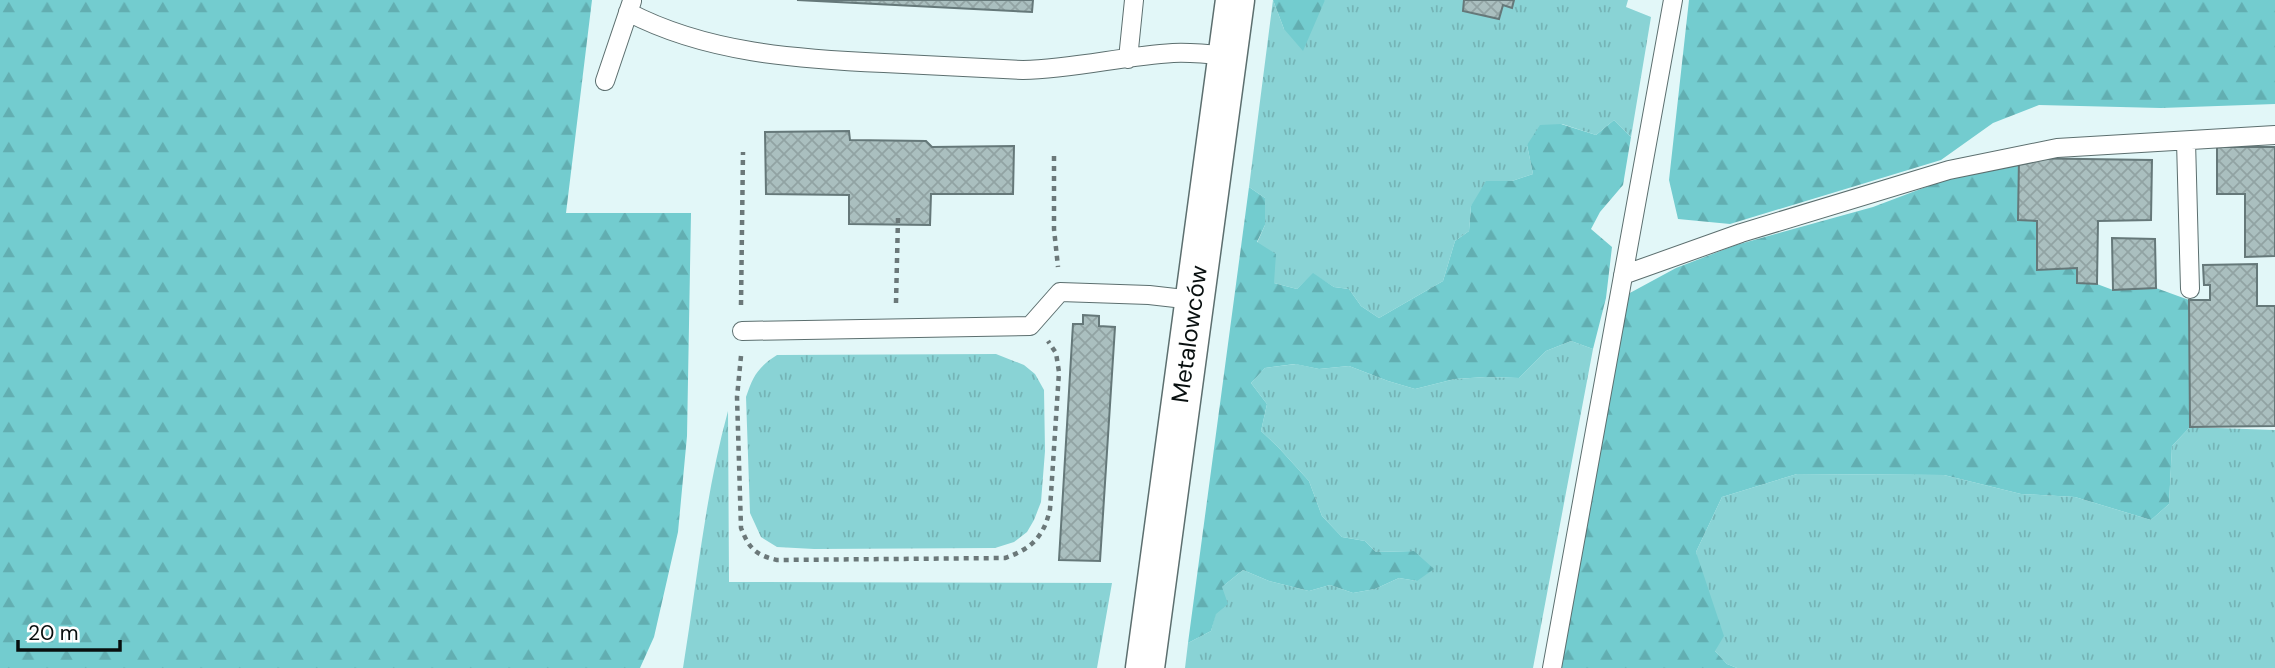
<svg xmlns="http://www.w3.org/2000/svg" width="2275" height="668" viewBox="0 0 2275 668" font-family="'DM Sans',sans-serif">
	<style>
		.grass { fill: url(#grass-tufts) }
		.forest { fill: url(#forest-firs) }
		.building { fill: url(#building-cross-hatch); stroke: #657879; stroke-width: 2 }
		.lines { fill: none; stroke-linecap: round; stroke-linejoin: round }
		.lane-casing { stroke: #5c6f6f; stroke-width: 20 }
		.secondary-casing { stroke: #5c6f6f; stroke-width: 41 }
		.path { stroke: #6b7879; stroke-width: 4.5; stroke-dasharray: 5 5; stroke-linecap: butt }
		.lane { stroke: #fff; stroke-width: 18 }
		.secondary { stroke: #fff; stroke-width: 38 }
		.labels { text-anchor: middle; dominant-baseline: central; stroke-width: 7; stroke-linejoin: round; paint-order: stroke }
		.street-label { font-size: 24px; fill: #080f0f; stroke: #fff }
	</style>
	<defs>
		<pattern id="grass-tufts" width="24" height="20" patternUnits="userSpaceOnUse" patternTransform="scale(1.75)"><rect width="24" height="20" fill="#89d3d5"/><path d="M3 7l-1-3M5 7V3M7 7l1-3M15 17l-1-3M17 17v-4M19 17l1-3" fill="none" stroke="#75b4b6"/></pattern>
		<pattern id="forest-firs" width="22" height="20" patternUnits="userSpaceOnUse" patternTransform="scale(1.75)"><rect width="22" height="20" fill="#73cccf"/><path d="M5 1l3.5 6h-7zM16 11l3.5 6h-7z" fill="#62aeb1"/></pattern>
		<pattern id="building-cross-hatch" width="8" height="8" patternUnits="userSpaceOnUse" patternTransform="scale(1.75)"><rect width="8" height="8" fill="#aabfbf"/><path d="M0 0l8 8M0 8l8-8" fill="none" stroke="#91a3a3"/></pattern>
	</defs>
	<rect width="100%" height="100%" fill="#e2f7f8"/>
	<!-- grass -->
	<path class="grass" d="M1273 0 1284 29 1325 0H1464L1463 11 1498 19 1503 5 1512 8 1514 0H1628L1626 7 1651 17 1631 137 1614 120 1596 135 1562 124 1527 145 1533 174 1512 181 1471 206 1469 231 1455 241 1443 281 1379 318 1361 306 1349 289 1334 287 1313 274 1297 289 1274 283 1257 243 1265 225V198L1249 187Z
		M1571 341 1593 349 1533 668H1185L1188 643 1211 631 1222 587 1243 570 1269 581 1309 591 1330 585 1353 593 1375 589 1399 578 1417 581 1414 551 1376 552 1365 541 1342 537 1322 516 1309 481 1278 447 1261 431 1267 404 1251 383 1265 368 1296 364 1319 369 1349 366 1388 381 1415 389 1455 379 1486 377 1519 378 1546 351Z
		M996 354 1024 365 1035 374 1044 390 1045 451 1041 502 1034 520 1027 532 1014 542 995 548 814 549 777 547 761 537 750 513 746 397C753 376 758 367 777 355Z
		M728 411 729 582 1112 583 1097 668H683C697 582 705 495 728 411Z
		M2190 427 2275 430V668H1737L1727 664 1715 651 1696 552 1722 497 1797 474 1944 475 2021 494 2075 497 2151 520 2169 504 2172 446Z"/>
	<!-- forest -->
	<path class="forest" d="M0 0H592L566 213H691L687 436 678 532 654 637 640 668H0Z
		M1273 0H1325L1303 51 1284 29Z
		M1689 0H2275V104L2161 108 2039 105 1993 123 1941 160 1730 224 1678 219 1669 180Z
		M1614 120 1631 137 1623 185 1600 212 1591 229 1612 247 1606 298 1593 349 1571 341 1546 351 1519 378 1486 377 1455 379 1415 389 1388 381 1349 366 1319 369 1295 364 1265 368 1251 383 1267 404 1261 431 1278 447 1309 481 1322 516 1342 537 1365 541 1376 552 1414 551 1434 569 1417 581 1399 578 1375 589 1353 593 1330 585 1309 591 1269 581 1243 570 1222 587 1228 604 1216 614 1211 631 1188 643 1249 187 1265 198V225L1257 242 1276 254 1274 283 1297 289 1313 273 1334 287 1349 289 1361 306 1379 318 1443 281 1455 241 1469 231 1471 206 1486 181H1512L1533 174 1527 145 1540 125 1561 124 1596 135Z
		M2019 158 2018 220 2037 221V270L2077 268 2078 283 2097 284 2113 290 2156 288 2189 300 2190 427 2172 446 2169 504 2151 520 2075 497 2021 494 1944 475 1797 474 1722 497 1696 552 1724 636 1715 651 1727 664 1737 668H1561L1554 654 1628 294 1676 268 1736 245 1873 207 1955 176Z"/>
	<!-- building -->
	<path class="building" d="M797 0H1033L1032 12Z
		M1464 0H1514L1512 8 1503 5 1499 19 1463 11Z
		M849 131 850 140 926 141 932 147 1014 146 1013 194H931L930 225 849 224V195L766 194 765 132Z
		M2217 147H2275V256L2245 257V194H2217Z
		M2019 158 2152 160 2151 220 2098 221 2097 284 2077 283V268L2037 270V221L2018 220Z
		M2112 238 2155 239 2156 288 2113 290Z
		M2257 264V306H2275V426L2190 427 2189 300H2210V285H2204L2203 265Z
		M1083 315 1099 316V326L1115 327 1100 561 1059 560 1073 324H1083Z"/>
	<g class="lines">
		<!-- lane casing -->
		<g class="lane-casing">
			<path id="lane" d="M628 12C706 53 797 59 884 63 930 65 977 68 1023 70 1074 69 1123 56 1173 53 1191 52 1209 54 1227 56
				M1128 59 1134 0
				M605 81 632 1
				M2186 141 2190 289
				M1623 275 1741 233 1949 170 2057 148 2275 135
				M742 331 1030 326 1060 292 1149 295 1193 300
				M1552 668 1673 0"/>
		</g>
		<!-- secondary casing -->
		<g class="secondary-casing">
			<path id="secondary" d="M1145 668 1235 0"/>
		</g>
		<!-- path -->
		<path class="path" d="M1054 156V229L1058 267
			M896 303 898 218
			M741 305 743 152
			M741 356 737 397 741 528C749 548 755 555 777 560L1005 558C1031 549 1044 537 1050 509L1059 372 1056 353 1048 341"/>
		<!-- lane -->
		<use href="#lane" class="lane"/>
		<!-- secondary -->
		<use href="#secondary" class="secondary"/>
	</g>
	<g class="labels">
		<!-- street labels -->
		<g class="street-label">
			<text transform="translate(1189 334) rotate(-82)">Metalowców</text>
		</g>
	</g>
	<!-- scale -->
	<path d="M18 640v10h102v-10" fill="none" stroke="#080f0f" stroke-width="3.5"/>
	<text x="28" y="640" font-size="21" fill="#080f0f" stroke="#ffffff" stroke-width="5" paint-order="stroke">20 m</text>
</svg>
